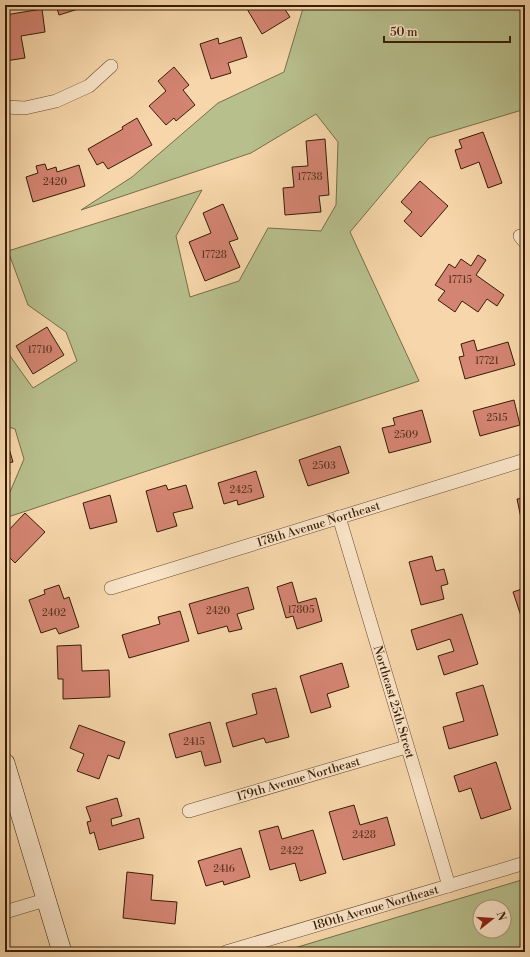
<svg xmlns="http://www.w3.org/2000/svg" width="530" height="957" viewBox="0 0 530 957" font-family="'Libre Bodoni',serif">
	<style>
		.green { fill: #b7bf8c; stroke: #786e48; fill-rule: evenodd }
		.building { fill: #d38472; stroke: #381d04 }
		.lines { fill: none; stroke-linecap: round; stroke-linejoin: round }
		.street-casing { stroke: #684b2e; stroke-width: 14 }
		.secondary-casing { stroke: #381d04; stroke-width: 20 }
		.street { stroke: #f9e4c8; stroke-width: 13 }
		.secondary { stroke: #f9e4c8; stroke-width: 19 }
		.labels { text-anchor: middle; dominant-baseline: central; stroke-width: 3.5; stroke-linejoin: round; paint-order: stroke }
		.number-label { font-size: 10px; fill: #5f3720 }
		.street-label { font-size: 12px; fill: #381d04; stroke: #f9e4c8 }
	</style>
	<rect width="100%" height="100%" fill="#f6d6aa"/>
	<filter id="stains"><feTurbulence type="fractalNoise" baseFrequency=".005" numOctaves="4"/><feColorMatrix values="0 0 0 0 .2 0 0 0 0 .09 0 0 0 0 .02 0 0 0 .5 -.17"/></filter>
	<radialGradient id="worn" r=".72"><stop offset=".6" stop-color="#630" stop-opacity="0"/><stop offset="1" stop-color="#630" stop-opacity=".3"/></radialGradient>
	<!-- green -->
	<path class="green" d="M304 5H525V111L522 110 429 138 350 232 419 381 5 518V494L10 492 24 459 15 429 5 426V334L10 356 33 388 77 361 66 332 28 305 8 251 202 190 176 236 190 297 239 281 268 228 321 231 336 205 338 142 316 114 251 153 81 210 132 177 218 103 284 72Z
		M525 879V952H281ZM480 907H504V931H480Z"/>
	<!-- building -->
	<path class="building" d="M56 5H91L59 15Z
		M254 5H282L290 17 262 34 247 9Z
		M42 9 45 32 21 36 25 58 5 61V15Z
		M241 37 247 57 228 63 231 73 211 79 200 44 218 38 219 44Z
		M174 67 189 85 183 90 195 105 176 121 174 118 166 125 149 106 166 91 158 81Z
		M137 118 152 145 108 169 103 162 97 165 88 149 123 129 122 127Z
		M483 132 502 183 488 188 479 162 461 169 455 150 462 148 459 140Z
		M325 139 329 195 319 196 321 212 285 215 283 188 294 187 292 167 308 166 306 141Z
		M45 164 47 170 56 167 57 172 79 165 85 186 33 202 26 177 38 173 36 166Z
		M420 181 448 206 421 237 404 221 412 212 401 202Z
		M223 204 238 239 229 242 240 267 205 281 189 242 211 233 203 213Z
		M478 255 486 260 476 275 504 295 497 306 487 299 478 312 462 301 455 312 438 300 445 291 435 285 449 264 455 268 461 259 471 266Z
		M47 327 64 355 33 374 16 346Z
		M474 340 477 351 508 342 515 365 465 379 459 357 464 356 461 344Z
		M514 400 520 425 480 436 473 411Z
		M422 410 431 442 389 453 382 428 395 425 393 418Z
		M5 435 13 462 7 463 10 474 5 475Z
		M340 446 349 473 308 486 299 460Z
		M256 471 264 497 238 505 237 500 224 504 218 483Z
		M166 485 168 490 186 485 193 508 173 513 177 526 157 532 146 491Z
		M110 495 117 522 90 529 83 503Z
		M525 498V537L517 499Z
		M25 513 45 532 15 563 5 553V534Z
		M432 556 436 571 444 569 448 584 441 586 444 599 421 605 409 562Z
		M292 582 298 603 316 598 322 621 297 629 293 616 286 618 277 587Z
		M59 585 64 599 69 597 79 627 59 634 56 628 41 633 29 600 45 594 44 590Z
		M248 587 254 609 237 614 242 629 229 632 227 626 198 634 189 604Z
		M525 588V615L521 616 513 592Z
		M180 611 189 641 129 658 122 635 160 624 158 617Z
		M462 614 478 664 444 675 438 656 454 651 450 639 417 650 411 630Z
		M81 645 82 671 109 670 110 697 63 699V679H58L57 646Z
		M342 663 349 687 327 694 331 707 311 713 300 676Z
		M483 685 498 735 449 749 443 727 464 721 456 693Z
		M276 688 289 737 266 743 264 738 233 747 226 723 257 714 252 694Z
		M210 722 221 762 205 766 201 751 176 758 169 734Z
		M79 725 125 742 119 759 108 755 99 779 77 771 84 754 70 748Z
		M496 762 511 809 481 819 471 788 459 792 454 776Z
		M117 798 122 816 111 819 112 826 139 818 144 838 99 850 94 832 90 834 87 822 91 821 86 807Z
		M354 805 360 825 387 817 395 845 343 860 329 812Z
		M278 826 282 839 313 830 326 873 300 881 295 863 270 870 259 831Z
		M241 848 250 877 224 885 223 881 206 886 198 861Z
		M127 872 153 875 151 900 177 902 175 924 123 918Z"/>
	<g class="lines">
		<!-- street casing -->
		<g class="street-casing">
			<g id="street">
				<path d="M5 107 25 108 56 101 89 86 111 66"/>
				<path d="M520 236 525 242"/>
				<path id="s1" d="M339 517 449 886"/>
				<path id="s2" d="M111 588 525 460"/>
				<path id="s3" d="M189 811 406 747"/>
				<path d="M5 912 45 900"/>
				<path id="s4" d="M226 952 525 863"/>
			</g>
		</g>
		<!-- secondary casing -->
		<g class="secondary-casing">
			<path id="secondary" d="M5 763 62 952"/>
		</g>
		<!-- street -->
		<use href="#street" class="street"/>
		<!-- secondary -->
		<use href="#secondary" class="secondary"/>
	</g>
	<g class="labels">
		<!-- number labels -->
		<g class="number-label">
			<text x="310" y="177">17738</text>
			<text x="55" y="182">2420</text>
			<text x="214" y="255">17728</text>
			<text x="460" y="280">17715</text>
			<text x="40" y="350">17710</text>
			<text x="487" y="361">17721</text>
			<text x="497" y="418">2515</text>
			<text x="406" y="435">2509</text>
			<text x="324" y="466">2503</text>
			<text x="241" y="490">2425</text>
			<text x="301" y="610">17805</text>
			<text x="218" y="611">2420</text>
			<text x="54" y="613">2402</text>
			<text x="194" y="742">2415</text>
			<text x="364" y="835">2428</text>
			<text x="292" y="851">2422</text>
			<text x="224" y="869">2416</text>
		</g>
		<!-- street labels -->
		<g class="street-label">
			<text stroke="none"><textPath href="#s2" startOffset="217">178th Avenue Northeast</textPath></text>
			<text stroke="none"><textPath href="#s1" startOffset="193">Northeast 25th Street</textPath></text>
			<text stroke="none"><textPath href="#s3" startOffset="114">179th Avenue Northeast</textPath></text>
			<text stroke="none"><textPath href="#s4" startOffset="156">180th Avenue Northeast</textPath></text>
		</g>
	</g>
	<!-- margin -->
	<rect width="530" height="957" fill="none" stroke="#f6d6aa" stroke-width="20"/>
	<rect x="6" y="6" width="518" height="945" fill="none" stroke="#381d04" stroke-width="2"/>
	<rect x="10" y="10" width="510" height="937" fill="none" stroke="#381d04"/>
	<!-- north arrow -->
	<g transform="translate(492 919) rotate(73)"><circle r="19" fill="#f9e4c8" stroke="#ac947a"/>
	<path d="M0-3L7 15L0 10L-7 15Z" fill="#8f2418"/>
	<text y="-6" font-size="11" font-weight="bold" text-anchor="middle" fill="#381d04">N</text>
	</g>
	<!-- scale -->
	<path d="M384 36v6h126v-6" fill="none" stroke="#381d04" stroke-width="2"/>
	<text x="390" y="36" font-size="12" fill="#381d04" stroke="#f9e4c8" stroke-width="3" paint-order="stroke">50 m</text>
	<rect width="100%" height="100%" filter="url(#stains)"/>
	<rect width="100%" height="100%" fill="url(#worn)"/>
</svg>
